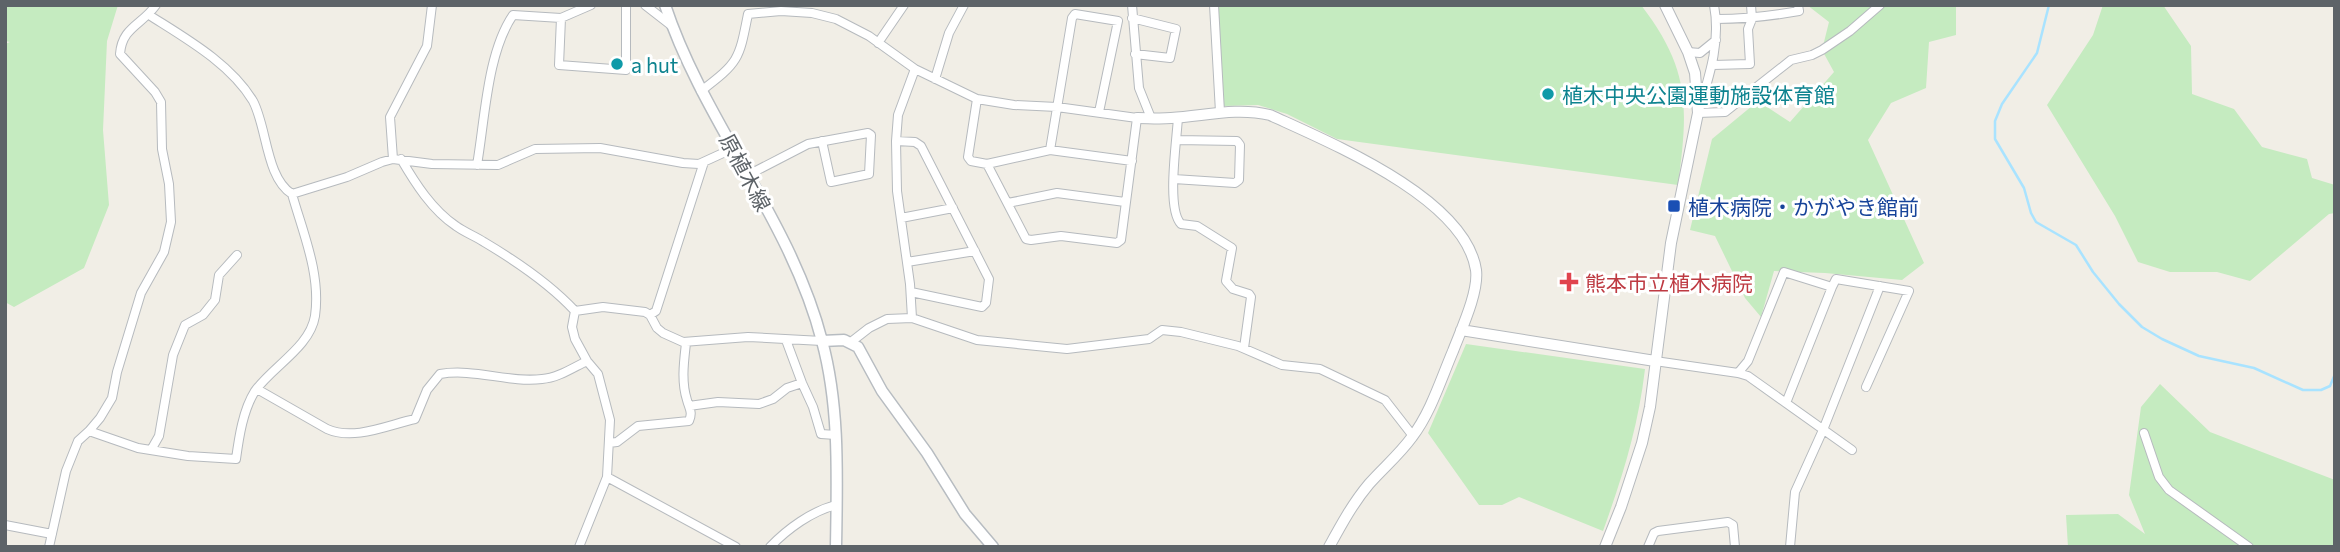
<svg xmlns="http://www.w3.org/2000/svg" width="2340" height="552" viewBox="0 0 2340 552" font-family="Commissioner,'Noto Sans JP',sans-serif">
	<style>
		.green { fill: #c5ebc0 }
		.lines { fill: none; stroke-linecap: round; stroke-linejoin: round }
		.stream { stroke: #a9e3ff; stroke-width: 2.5 }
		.minor-casing { stroke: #b6babe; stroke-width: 10 }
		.tertiary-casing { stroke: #b6babe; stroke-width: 12 }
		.secondary-casing { stroke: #b7bcc1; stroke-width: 13 }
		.minor { stroke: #fff; stroke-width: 8 }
		.tertiary { stroke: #fff; stroke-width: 10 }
		.secondary { stroke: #fff; stroke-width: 10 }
		.culture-dot { fill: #0f9aa8; stroke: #fff; stroke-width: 2.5 }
		.transit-dot { fill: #1a4fb4; stroke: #fff; stroke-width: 2.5 }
		.health-dot { fill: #e0444e; stroke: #fff; stroke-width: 2.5 }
		.labels { text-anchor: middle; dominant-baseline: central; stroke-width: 6; stroke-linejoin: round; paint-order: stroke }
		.culture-label { font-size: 21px; fill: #0d838f; stroke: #fff; text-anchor: start }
		.street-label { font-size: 21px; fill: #5d6368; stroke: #fff }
		.transit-label { font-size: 21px; fill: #164399; stroke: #fff; text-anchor: start }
		.health-label { font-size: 21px; fill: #be3a42; stroke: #fff; text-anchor: start }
	</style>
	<rect width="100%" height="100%" fill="#f1eee6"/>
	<!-- green -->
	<path class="green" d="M5 5H118L107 41 103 130 109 205 84 268 14 307 5 302V44L10 42 5 41Z
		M1218 5H1641C1691 70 1688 108 1678 185L1337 139 1287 114 1258 105 1224 106Z
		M1807 5H1956V35L1929 42 1926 88 1891 103 1868 140 1924 263 1902 280 1825 273 1774 271 1761 317 1745 298 1715 236 1690 230 1712 139 1758 101 1790 122 1834 72 1822 50 1829 22Z
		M2103 5H2163L2191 46 2192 94 2234 109 2262 147 2307 159 2312 178 2335 185V213L2329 214 2250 281 2217 272H2170L2138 262 2115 216 2047 105 2093 35Z
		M1466 344 1645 369C1638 428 1623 475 1603 531L1519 497 1502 505H1479L1428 433Z
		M2160 384 2210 432 2335 480V547H2068L2066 515 2118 514 2145 534 2129 495 2141 407Z"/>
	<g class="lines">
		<!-- stream -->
		<path class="stream" d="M2049 5 2037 53 2002 104 1995 121V139L2024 188 2031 213 2036 222 2076 245 2093 272 2119 304 2142 327 2162 339 2199 356 2254 368 2303 390H2321L2330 386 2335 374"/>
		<!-- minor casing -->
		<g class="minor-casing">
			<path id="minor" d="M645 5 672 26
				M1132 5 1139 88 1151 118
				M1214 5 1220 112
				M1714 5C1721 43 1709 77 1698 113L1725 112 1791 60 1812 55 1822 50 1850 31 1880 5
				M561 18 559 65 626 70V5
				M1132 18 1176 29 1170 58 1135 54
				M1717 19C1745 19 1771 16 1799 11L1798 5
				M878 43 904 5
				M1688 52 1700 53 1716 40
				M1713 65 1750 64 1748 29 1752 19 1751 5
				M935 79 949 33 964 5
				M701 91C739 62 739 60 748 14L781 11 812 13 836 19 869 36 915 69 977 99 1014 105 1057 107 1137 118 1121 240 1117 243 1061 236 1031 240 1026 239 987 164
				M977 99 968 157 971 161 987 164 1050 150 1132 161
				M1178 117C1177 139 1166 209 1181 224L1197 226 1232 248 1226 281 1233 289 1249 294 1251 297 1244 348
				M896 141 915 142 921 146 989 279 986 303 982 307 911 292
				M1050 150 1072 18 1075 14 1118 21 1099 112
				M393 159 390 117 427 46 432 5
				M401 159C415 183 432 210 456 226 464 232 475 236 484 242 516 261 550 284 575 311L572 327 575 339 587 361 598 374 610 420 607 477 579 547
				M477 165C485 119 487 53 513 15L561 18 591 5
				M748 175 808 144 868 133 871 135 869 174 831 182 822 141
				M1174 179 1235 183 1239 180 1240 145 1237 141 1177 140
				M292 194 347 177 382 162 393 159 432 164 498 165 535 149 600 148 683 163 699 164 734 148
				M1008 203 1057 193 1125 202
				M901 218 953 208
				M907 262 975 251
				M575 311 603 307 645 312 650 315 657 328 663 333 683 342 748 337 822 341
				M650 315 656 311 704 162
				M912 318 910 284 897 191 896 141 898 115 915 69
				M786 340 802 383 813 407 821 434 836 435
				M851 342 869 328 887 319 912 318 977 340 1067 349 1149 339 1162 330 1181 332 1238 346 1282 365 1320 369 1385 400 1413 436
				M1655 361 1738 373 1748 376 1852 450
				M1738 373 1748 361 1784 272 1832 287 1836 279 1909 291 1866 387
				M257 389 327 429C354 441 388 425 415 419L427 390 440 374C474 368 508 383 542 379 558 378 574 367 587 361
				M1786 403 1832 287
				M689 406 718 402 759 404 773 399 787 388 802 383
				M89 431 138 448 188 456 236 459C239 437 243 410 255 391 273 366 310 347 315 316 321 274 303 233 292 194 266 178 267 127 253 101 230 63 185 38 149 15
				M2144 433 2159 477 2169 490 2249 547
				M609 443 617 442 638 426 689 421C693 412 689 408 687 400 681 382 684 361 686 343
				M151 450 159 436 173 355 185 325 203 315 215 300 219 275 237 255
				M607 477 736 547
				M5 525 52 534
				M49 547 66 471 78 441 89 431 100 418 112 398 117 372 141 293 164 252 171 222 169 184 162 149 161 102 155 92 120 54C122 27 142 25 156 5
				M770 547C787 529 812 511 836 505
				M1648 547 1654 533 1658 531 1728 522 1733 525 1735 547
				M1790 547 1795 492 1823 430 1880 286"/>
		</g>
		<!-- tertiary casing -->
		<g class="tertiary-casing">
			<path id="tertiary" d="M1137 118C1148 118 1160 119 1171 118 1205 116 1236 107 1270 115 1331 143 1465 198 1476 270 1479 292 1461 330 1453 351 1441 379 1431 412 1412 437 1399 455 1383 468 1369 484 1353 503 1341 525 1329 547
				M1461 330 1655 361
				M1605 547 1621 507 1642 443 1650 407 1671 243 1698 113 1695 73 1688 52 1665 5"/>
		</g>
		<!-- secondary casing -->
		<g class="secondary-casing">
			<path id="secondary" d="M665 5C704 123 791 220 822 341 840 407 837 479 836 547
				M822 341 844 340 858 347 882 391 927 453 965 514 993 547"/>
		</g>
		<!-- minor -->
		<use href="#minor" class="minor"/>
		<!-- tertiary -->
		<use href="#tertiary" class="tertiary"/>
		<!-- secondary -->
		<use href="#secondary" class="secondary"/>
	</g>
	<!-- markers -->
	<g class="culture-dot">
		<circle cx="617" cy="64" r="7"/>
		<circle cx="1548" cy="94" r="7"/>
	</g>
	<rect class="transit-dot" x="1667" y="199" width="14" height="14" rx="3.5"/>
	<path class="health-dot" d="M1565.5 271.5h7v7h7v7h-7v7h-7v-7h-7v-7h7z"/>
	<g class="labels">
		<!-- culture labels -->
		<g class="culture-label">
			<text x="631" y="64">a hut</text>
			<text x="1562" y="94">植木中央公園運動施設体育館</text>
		</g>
		<!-- street labels -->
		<g class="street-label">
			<text transform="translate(746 172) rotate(62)">原植木線</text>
		</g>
		<!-- transit labels -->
		<g class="transit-label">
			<text x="1688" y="206">植木病院・かがやき館前</text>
		</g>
		<!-- health labels -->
		<g class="health-label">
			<text x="1585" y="282">熊本市立植木病院</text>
		</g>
	</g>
	<!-- border -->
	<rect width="2340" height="552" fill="none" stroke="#5d6368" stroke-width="14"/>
</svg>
